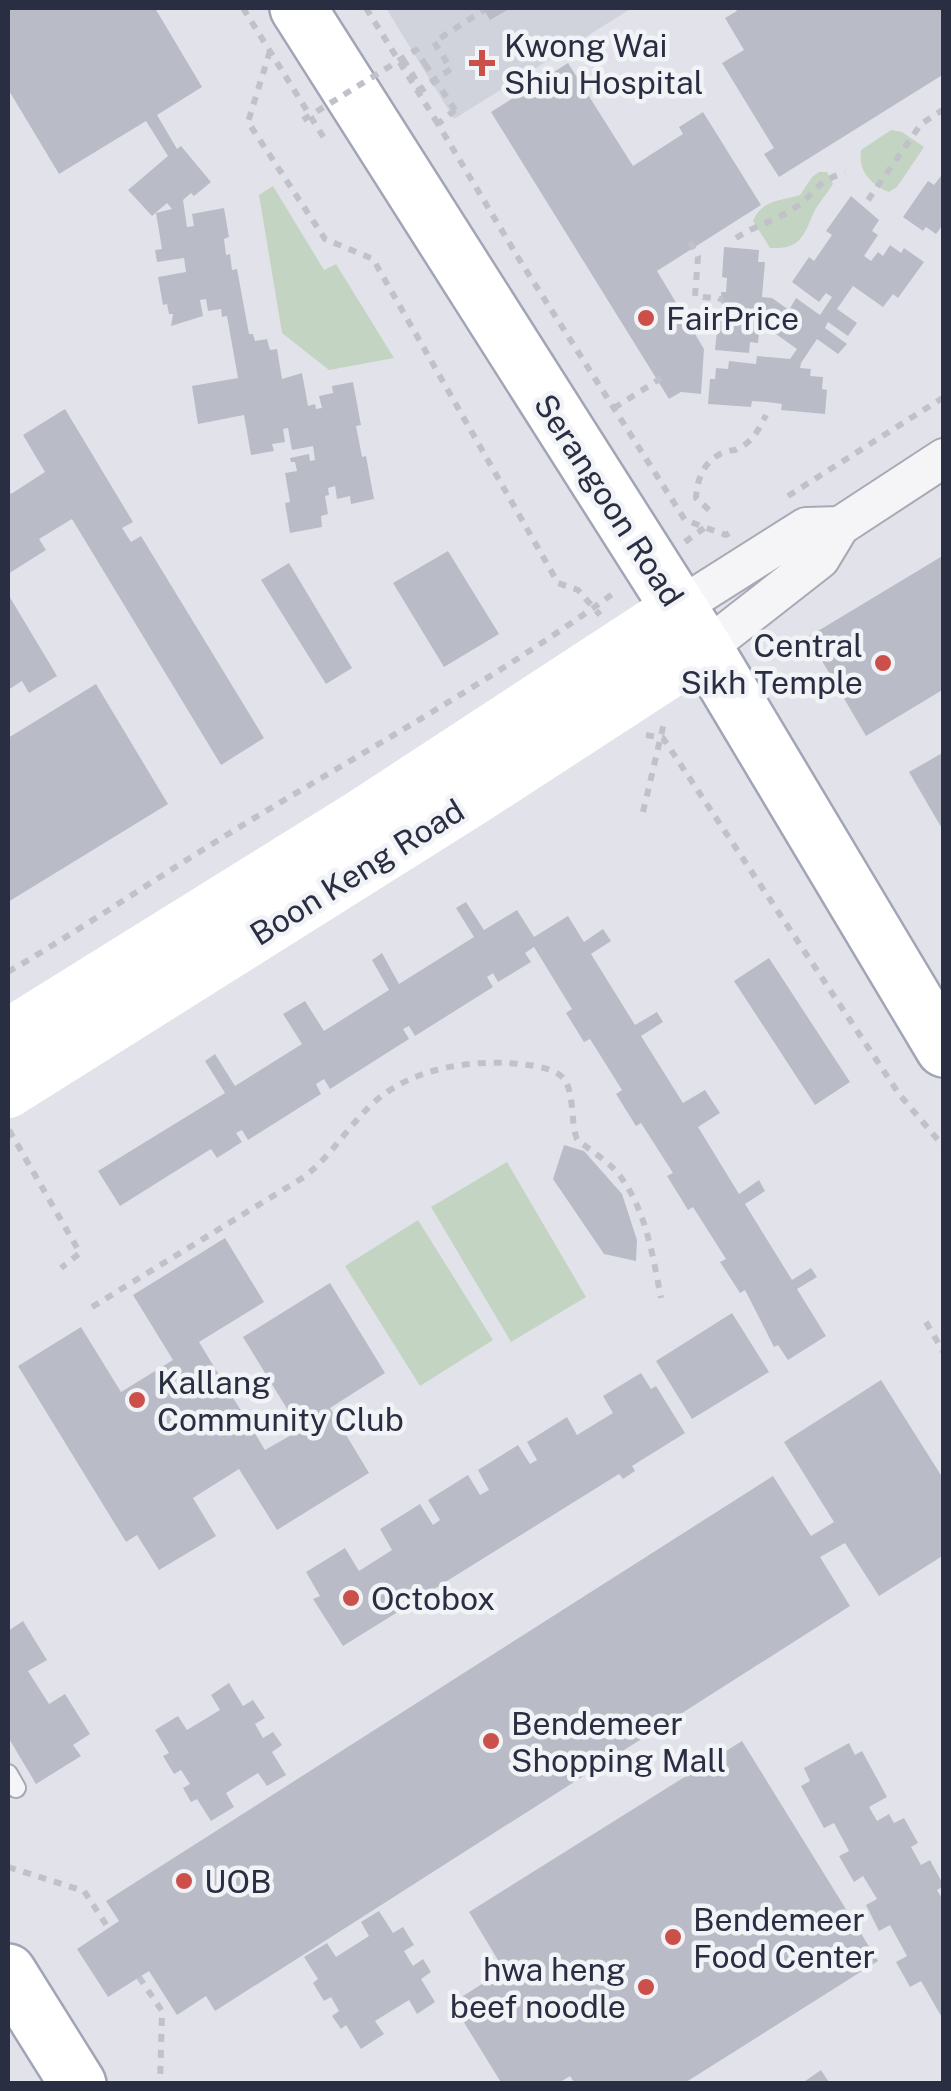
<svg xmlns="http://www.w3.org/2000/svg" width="951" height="2091" viewBox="0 0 951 2091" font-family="'Public Sans',sans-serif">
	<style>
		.built { fill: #d0d2dc }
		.green { fill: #c4d4c3 }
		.building { fill: #b9bcc7 }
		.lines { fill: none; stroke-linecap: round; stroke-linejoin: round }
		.lane-casing { stroke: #a7a9b4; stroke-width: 22 }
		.street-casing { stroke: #a7a9b4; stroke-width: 42 }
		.primary-casing { stroke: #a1a5b6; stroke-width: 60 }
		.path { stroke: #c0c1c9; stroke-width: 6; stroke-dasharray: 8 8; stroke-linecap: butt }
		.lane { stroke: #f5f5f8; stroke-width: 18 }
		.street { stroke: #f5f5f8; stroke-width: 38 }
		.secondary { stroke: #fff; stroke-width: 52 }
		.primary { stroke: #fff; stroke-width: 55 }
		.path-bridge { stroke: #c0c1c9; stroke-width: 6; stroke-dasharray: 8 8; stroke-linecap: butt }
		.poi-dot { fill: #cc504a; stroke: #f2f3f7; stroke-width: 4 }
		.labels { text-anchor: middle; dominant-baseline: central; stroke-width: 9; stroke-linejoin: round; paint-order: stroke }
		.poi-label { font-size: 32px; fill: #2a2e42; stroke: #f2f3f7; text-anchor: start }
		.street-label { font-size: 32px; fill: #2a2e42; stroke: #f2f3f7 }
	</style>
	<rect width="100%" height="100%" fill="#e2e3ea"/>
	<!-- built -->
	<path class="built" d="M386 8H632L454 119Z"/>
	<!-- green -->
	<path class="green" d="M891 130 902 132 924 147 897 187 889 192C870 184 858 171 861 150Z
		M819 172H827L833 184C826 195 815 207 811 219 802 241 796 249 770 248L753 221C762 199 782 201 800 195L812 177Z
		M273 186 324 270 336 264 394 358 329 370 282 333 259 195Z
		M507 1162 586 1297 511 1342 431 1207Z
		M418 1220 493 1340 420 1386 345 1266Z"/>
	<!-- building -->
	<path class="building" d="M8 8H155L202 87 157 115 177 149 181 146 211 182 194 196 191 193 183 200 187 227 194 226 192 214 224 208 229 237 224 239 226 255 230 254 232 270 237 269 249 334H253L255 341 267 339 270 350 277 349 282 379 302 373 308 406 315 404 316 409 322 408 319 396 333 393 332 386 353 382 361 425 356 426 359 441 362 457 366 456 374 499 351 504 350 496 337 499 335 486 328 488 329 495 325 496 328 514 321 516 322 527 290 533 285 503 290 502 285 473 297 471 295 462H291L290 458 309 454 310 461 315 460 313 446 292 450 288 428 283 429 285 442 272 444 274 451 251 455 244 415 198 424 192 386 238 378 227 316 222 317 221 309 208 311 206 299 200 300 203 316 171 326 173 314H169L167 304 163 305 158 277 186 272 184 258 157 262 155 250 162 249 156 213 172 209 167 203 152 216 128 190 168 156 146 121 59 174 8 89Z
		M483 8H511L490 20Z
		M734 8H944V74L779 177 764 154 774 148 722 63 744 50 725 18 737 11Z
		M568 63 633 166 683 134 679 127 703 112 761 205 657 271 704 349 701 394 681 392 669 399 491 112Z
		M944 172V223L936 234 926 227 923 231 903 217 928 181 934 185Z
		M851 196 879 220 872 231 878 235 864 256 871 261 878 252 883 256 890 245 901 253 904 248 924 262 898 298 893 294 883 307 853 286 837 309 857 323 848 336 828 322 825 328 847 344 838 354 817 339 801 363 800 368 811 369 810 376 823 377 822 389 827 390 825 414 781 410 782 404 767 402 752 401 751 407 708 404 710 379H715L716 368 728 369 729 361 756 364 757 356 790 359 797 349 773 332 781 320 761 310 758 343 750 342 749 353 715 350 718 320 723 321 721 292H726L727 278 722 277 724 247 759 250 758 262H765L762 297 772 298 789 310 796 298 820 315 832 297 826 293 819 302 792 282 809 257 814 261 832 235 826 231Z
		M65 409 133 522 122 528 131 542 141 536 264 738 221 765 72 519 39 539 46 550 8 574V489L11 494 45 472 23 435Z
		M448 551 499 634 444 667 393 583Z
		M944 555V689L866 736 808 637Z
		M289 563 352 668 326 684 261 580Z
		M8 594 57 676 29 693 22 681 8 690Z
		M96 684 168 804 8 902V738Z
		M944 752V832L909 772Z
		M466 902 484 930 517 910 534 937 568 916 584 942 603 929 611 941 591 954 635 1025 657 1012 663 1022 641 1036 683 1103 705 1090 720 1113 698 1127 739 1194 759 1180 765 1191 745 1204 792 1280 811 1268 817 1277 797 1289 826 1336 788 1360 778 1345 774 1347 745 1290 740 1293 720 1262 726 1259 693 1207 688 1210 667 1176 673 1173 641 1123 636 1126 616 1094 622 1090 590 1039 584 1042 566 1013 572 1009 534 947 525 953 531 962 498 982 493 973 487 977 493 987 415 1036 409 1026 403 1029 409 1039 330 1089 324 1079 316 1084 321 1094 248 1140 242 1130 236 1133 242 1142 217 1158 211 1149 120 1206 98 1171 225 1093 205 1061 215 1054 235 1086 302 1044 283 1014 305 1001 324 1031 389 990 372 960 382 953 399 984 474 937 456 908Z
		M769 958 850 1082 815 1105 734 981Z
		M564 1145 584 1151 622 1194 637 1240 636 1261 604 1254 553 1179Z
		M225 1238 264 1302 199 1342 265 1450 300 1430 243 1337 330 1283 385 1373 330 1408 369 1473 277 1530 239 1469 193 1498 216 1536 159 1570 137 1535 126 1542 18 1366 81 1327 121 1392 173 1360 133 1295Z
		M732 1313 769 1372 692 1419 656 1361Z
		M641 1373 651 1389 656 1386 685 1433 632 1466 635 1471 623 1479 619 1474 410 1604 413 1609 404 1615 401 1610 343 1646 313 1599 320 1596 306 1572 345 1548 359 1571 392 1550 380 1529 420 1504 433 1525 440 1520 428 1500 468 1475 480 1495 489 1490 478 1470 518 1445 530 1464 537 1460 527 1442 567 1417 577 1435 613 1413 603 1396Z
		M881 1380 944 1480V1555L879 1596 845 1543 820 1557 850 1606 215 2011 206 1996 177 2015 149 1971 108 1997 77 1949 119 1921 106 1901 773 1476 811 1536 834 1522 784 1442Z
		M23 1621 47 1660 28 1671 49 1704 65 1694 90 1734 73 1745 81 1756 36 1784 8 1737V1631Z
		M229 1683 243 1706 253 1700 265 1718 255 1724 263 1738 273 1732 282 1745 272 1752 286 1775 267 1786 258 1773 226 1793 234 1807 211 1821 197 1799 191 1802 183 1788 190 1784 181 1770 174 1774 163 1756 169 1753 155 1730 178 1716 187 1730 220 1710 211 1695Z
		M742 1741 878 1961 683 2084H575L570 2076 557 2084H502L452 2003 504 1970 469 1912Z
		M849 1743 855 1755 862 1751 887 1797 869 1807 877 1821 889 1814 894 1823 904 1818 918 1843 911 1847 921 1865 930 1860 944 1886 937 1890 944 1902V2021L921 1981 910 1987 896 1962 907 1956 890 1925 879 1931 866 1905 877 1899 863 1876 854 1882 839 1856 849 1851 834 1823 824 1828 801 1786 810 1781 804 1768Z
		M379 1911 393 1933 403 1927 414 1945 404 1951 413 1966 423 1959 431 1972 421 1979 435 2002 417 2014 409 2000 375 2021 384 2034 361 2049 346 2025 341 2029 332 2016 339 2011 331 1997 324 2001 313 1983 318 1979 304 1957 327 1943 336 1957 369 1936 361 1922Z
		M821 2070 830 2084H801Z"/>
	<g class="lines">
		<!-- lane casing -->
		<g class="lane-casing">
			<path id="lane" d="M8 1774 16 1788"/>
		</g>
		<!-- street casing -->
		<g class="street-casing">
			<path id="street" d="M678 608 806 527 840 526
				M705 649 820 559 840 526 944 458"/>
		</g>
		<!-- primary casing -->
		<g class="primary-casing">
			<path id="primary" d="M298 8 705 649 944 1049
				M8 1972 78 2084"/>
		</g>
		<!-- path -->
		<path class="path" d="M243 8 324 138
			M366 8 438 124
			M270 51 248 122 325 239 373 259 558 583 578 590 600 615
			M425 64 435 79
			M417 91 451 69 434 42 484 10
			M455 110 438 124 519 259 685 520 726 535 731 532
			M868 200 921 124 944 109
			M736 238C754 226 775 221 793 209 817 194 814 181 845 173
			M690 242 698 257 695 296 721 299 720 302
			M614 408 663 377
			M788 496 944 397
			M709 510 696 498C697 478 705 459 725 452 736 448 731 453 741 447 754 440 760 427 766 415
			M685 542 704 528
			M646 735 663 738 899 1094 944 1147
			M643 812 664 723
			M8 972C80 930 149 883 220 839 353 757 492 682 618 590
			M9 1130 80 1253 61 1268
			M92 1307 304 1177C333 1154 346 1129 371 1105 407 1071 459 1061 506 1063 522 1064 554 1066 564 1079 575 1094 570 1121 577 1139 591 1152 608 1160 620 1176 646 1210 653 1257 661 1298
			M926 1322 944 1353
			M8 1867 84 1891 109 1929
			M139 1977 162 2011 160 2084"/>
		<!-- lane -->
		<use href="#lane" class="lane"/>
		<!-- street -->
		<use href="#street" class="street"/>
		<!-- secondary -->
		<path class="secondary" d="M8 1035 363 814 678 608
			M8 1092 474 799 705 649"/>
		<!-- primary -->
		<use href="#primary" class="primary"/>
		<!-- path-bridge -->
		<path class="path-bridge" d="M403 59 422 90 436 81 455 110
			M303 120 416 50 425 64"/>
	</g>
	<!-- markers -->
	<g class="poi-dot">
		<path d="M477 48h10v10h10v10h-10v10h-10v-10h-10v-10h10z"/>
		<circle cx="646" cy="318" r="10"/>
		<circle cx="883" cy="663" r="10"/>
		<circle cx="137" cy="1400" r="10"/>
		<circle cx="351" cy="1598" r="10"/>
		<circle cx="491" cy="1741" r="10"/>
		<circle cx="184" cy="1881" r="10"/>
		<circle cx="673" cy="1937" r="10"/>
		<circle cx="646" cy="1987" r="10"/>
	</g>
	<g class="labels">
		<!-- poi labels -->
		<g class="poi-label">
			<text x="504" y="45">Kwong Wai<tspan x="504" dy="37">Shiu Hospital</tspan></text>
			<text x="666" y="318">FairPrice</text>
			<text x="863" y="645" text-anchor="end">Central<tspan x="863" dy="37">Sikh Temple</tspan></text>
			<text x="157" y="1382">Kallang<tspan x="157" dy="37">Community Club</tspan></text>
			<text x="371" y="1598">Octobox</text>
			<text x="511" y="1723">Bendemeer<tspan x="511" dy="37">Shopping Mall</tspan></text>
			<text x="204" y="1881">UOB</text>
			<text x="693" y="1919">Bendemeer<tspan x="693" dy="37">Food Center</tspan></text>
			<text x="626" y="1969" text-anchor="end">hwa heng<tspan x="626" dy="37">beef noodle</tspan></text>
		</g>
		<!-- street labels -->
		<g class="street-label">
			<text transform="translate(609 500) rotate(57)">Serangoon Road</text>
			<text transform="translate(357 872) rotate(-32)">Boon Keng Road</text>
		</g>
	</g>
	<!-- border -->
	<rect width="951" height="2091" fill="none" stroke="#2a2e42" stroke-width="20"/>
</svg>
